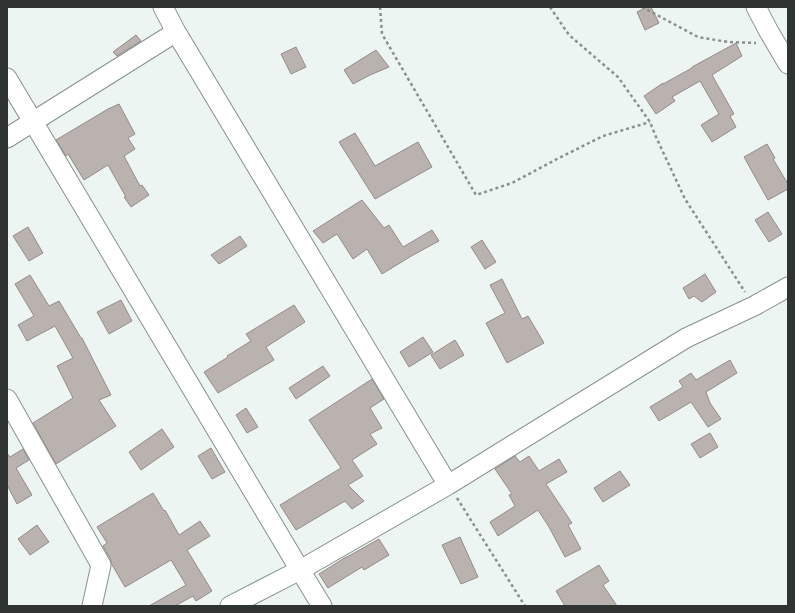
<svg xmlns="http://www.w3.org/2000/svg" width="795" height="613" viewBox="0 0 795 613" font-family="Mulish,sans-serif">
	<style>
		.building { fill: #bab2af; stroke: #948c88 }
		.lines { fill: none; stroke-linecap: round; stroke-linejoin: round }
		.minor-casing { stroke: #89918e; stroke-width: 21 }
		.path { stroke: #89908d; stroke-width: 2.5; stroke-dasharray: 3 3; stroke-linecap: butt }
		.minor { stroke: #fff; stroke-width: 19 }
	</style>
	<rect width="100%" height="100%" fill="#ecf5f1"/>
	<!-- building -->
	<path class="building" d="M647 7H651L659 23 645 30 637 12Z
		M136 35 141 41 117 56 113 52Z
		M736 43 742 56 712 75 734 114 730 116 736 127 712 142 701 125 719 114 700 81 672 97 675 101 656 114 644 96 663 83V84L692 68V67Z
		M296 47 306 67 291 74 281 54Z
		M376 50 389 67 370 75 353 84 344 70Z
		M119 104 135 134 128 138 135 149 124 156 140 186 142 185 149 195 131 207 124 197H126L108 165 84 180 68 154 66 156 56 140 108 109Z
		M355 133 375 166 418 142 432 167 375 199 339 142Z
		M767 144 775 158 773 159 788 184V189L768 200 744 157Z
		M362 200 384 228 389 225 403 247 432 230 439 241 413 255 382 274 367 249 353 259 337 234 323 243 313 231Z
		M768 212 782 234 769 242 755 220Z
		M28 227 43 253 29 261 13 236Z
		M240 236 247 246 219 264 211 255Z
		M482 240 496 262 485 269 471 247Z
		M705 274 716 292 702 302 694 296 689 299 683 288Z
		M30 275 49 306 59 301 81 338H82L111 395 99 400 116 426 56 464 33 423 73 398 57 366 73 358 55 326 27 341 18 325 34 316 15 284Z
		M502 279 522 319 528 316 544 343 507 363 486 323 505 313 490 285Z
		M121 300 132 321 109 334 97 312Z
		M294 305 305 322 266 347 274 360 218 393 204 372 228 357 227 356 251 341 246 334Z
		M423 337 433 352 409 367 400 352Z
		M455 340 464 355 440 369 431 355Z
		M730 360 737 373 706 392 710 403 721 419 708 427 691 402 659 421 650 407 683 387 679 381 691 373 696 380Z
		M323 366 330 376 296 399 289 388Z
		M372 379 384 399 370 408 382 428 370 434 377 444 352 460 363 476 348 485 364 501 352 509 345 501 296 530 280 505 341 468 309 420Z
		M246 408 258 427 247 433 236 415Z
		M162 429 174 447 141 470 129 452Z
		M710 433 718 447 700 458 691 444Z
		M211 448 225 472 212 479 198 456Z
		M23 449 29 460 16 468 32 495 17 504 7 485V453L10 457Z
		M515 456 520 462 529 456 539 471 559 459 567 472 546 484 572 523 568 525 581 549 565 557 549 527 538 510 498 536 490 522 515 506 509 495 512 494 495 469Z
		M620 471 630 485 603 502 594 488Z
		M153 493 164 511 165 510 179 535 200 521 210 536 187 550 212 591 196 601 193 596 175 606H149L186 585 171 560 125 587 111 563V560L103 546 107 543 97 527Z
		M37 525 49 542 30 555 18 539Z
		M460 537 478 577 461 584 442 545Z
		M379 539 389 555 364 570 362 567 328 588 319 574 346 557H347Z
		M599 565 609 581 603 585 617 606H565L556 591Z"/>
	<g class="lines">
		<!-- minor casing -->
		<g class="minor-casing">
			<path id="minor" d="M163 7 176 32 448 485
				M756 7 768 30 788 64
				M7 78 300 570 322 606
				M7 138 176 32
				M7 399 101 565 92 606
				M230 606 300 570 448 485 686 338 754 306 788 287"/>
		</g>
		<!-- path -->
		<path class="path" d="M380 7 382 34 476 195 512 183 557 159 603 136 650 122
			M550 7 569 35 618 77 650 122 656 137 685 199 745 292
			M642 7 698 37 728 42 756 43
			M457 498 525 606"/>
		<!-- minor -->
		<use href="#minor" class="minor"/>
	</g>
	<!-- border -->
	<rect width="795" height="613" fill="none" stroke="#2f3331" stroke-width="16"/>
</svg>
